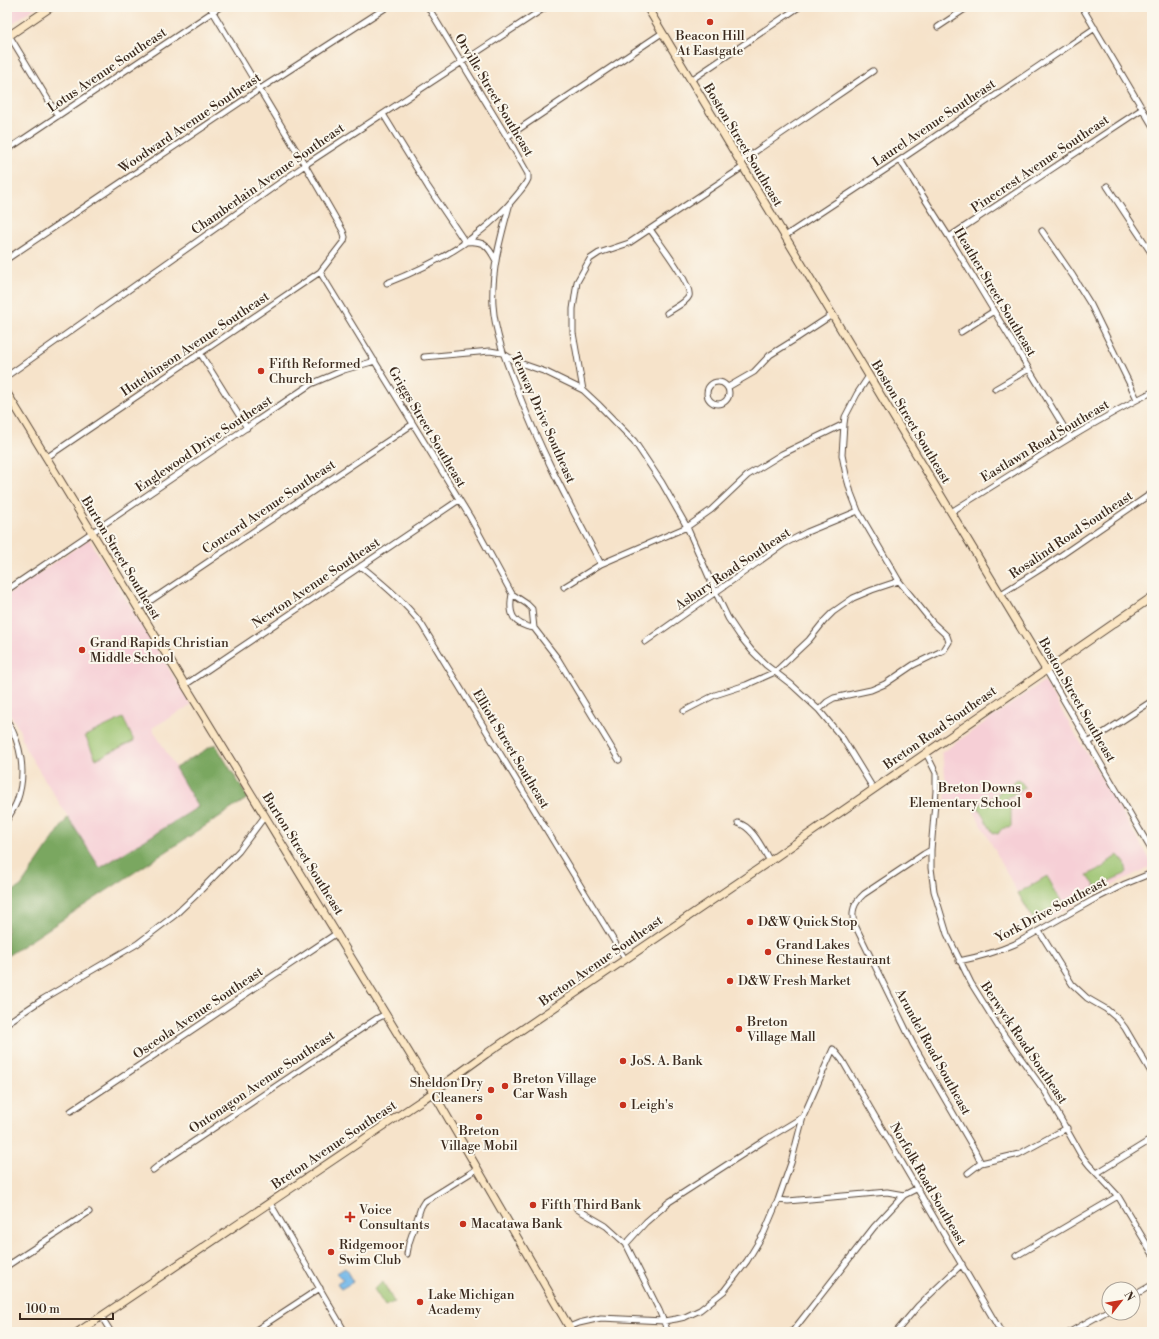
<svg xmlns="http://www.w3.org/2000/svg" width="1159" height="1339" viewBox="0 0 1159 1339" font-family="'Libre Bodoni',serif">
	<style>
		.built { fill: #f6cfd6 }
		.green { fill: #98c16c; stroke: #6a7645 }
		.forest { fill: #7aa760; stroke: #5a683f }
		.water { fill: #73b8e9; stroke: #577184 }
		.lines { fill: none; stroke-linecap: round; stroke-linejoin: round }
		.street-casing { stroke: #574638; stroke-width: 7 }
		.secondary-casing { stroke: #574638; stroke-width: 9 }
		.street { stroke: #fff; stroke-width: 5 }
		.secondary { stroke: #fbe6c4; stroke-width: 7 }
		.poi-dot { fill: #c8321e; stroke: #fbf7ec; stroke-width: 1.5 }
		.labels { text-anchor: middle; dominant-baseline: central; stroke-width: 4; stroke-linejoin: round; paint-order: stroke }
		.poi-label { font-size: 13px; fill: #3b2a1e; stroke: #fbf7ec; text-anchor: start }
		.street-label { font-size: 13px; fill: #3b2a1e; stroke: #fbf7ec }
	</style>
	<rect width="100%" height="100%" fill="#fbf7ec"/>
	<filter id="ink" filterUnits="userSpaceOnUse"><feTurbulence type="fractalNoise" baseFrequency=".025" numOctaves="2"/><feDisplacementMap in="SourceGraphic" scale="8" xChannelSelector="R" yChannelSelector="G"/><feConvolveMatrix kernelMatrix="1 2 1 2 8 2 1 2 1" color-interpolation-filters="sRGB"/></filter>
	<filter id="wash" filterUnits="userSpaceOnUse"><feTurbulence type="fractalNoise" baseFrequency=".012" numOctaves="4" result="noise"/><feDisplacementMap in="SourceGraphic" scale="16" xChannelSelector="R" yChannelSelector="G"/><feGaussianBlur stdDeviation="0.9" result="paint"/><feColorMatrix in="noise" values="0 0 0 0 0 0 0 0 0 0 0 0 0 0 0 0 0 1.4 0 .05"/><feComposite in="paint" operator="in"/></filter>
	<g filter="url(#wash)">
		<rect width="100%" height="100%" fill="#f6e3ca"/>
		<!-- built -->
		<path class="built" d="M7 7H36L7 27Z
			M89 539 191 705 152 728 199 807 100 868 25 748 19 729 7 709V595Z
			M1044 681 1152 863V866L1099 891 1035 926 972 807 945 805 946 785 944 765 941 753Z"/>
		<!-- green -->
		<path class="green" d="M123 718 134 741 96 759 85 736Z
			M1019 779 1025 787 1007 798 1011 807V826L1009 828C1003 827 1001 829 998 834L993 833 977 806 999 793 1001 790Z
			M1118 855 1125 863 1127 872 1125 874 1096 887 1087 875 1100 869H1103L1108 862Z
			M1047 876 1062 903 1033 919 1018 893Z
			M383 1282 394 1302 385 1306 374 1289Z"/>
		<!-- forest -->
		<path class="forest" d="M215 744 248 798 7 956V895L21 886 68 817 100 868 198 807 175 768Z"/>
		<!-- water -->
		<path class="water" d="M345 1268 353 1282 341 1289 337 1283 343 1279 337 1273Z"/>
	</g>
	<g filter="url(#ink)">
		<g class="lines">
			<!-- street casing -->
			<g class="street-casing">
				<path id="street" d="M1082 7 1152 125
					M938 27 968 7
					M9 35 58 116
					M691 80 799 7
					M383 114 428 187 465 242C483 240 488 245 496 261
					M507 137 662 33
					M7 150 220 7
					M900 160 949 237 1070 437
					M740 162 873 71
					M1107 186 1152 254
					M510 203C501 236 491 270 493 305 495 334 506 362 517 389 540 450 571 507 601 564
					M650 229C657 240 693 285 689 296 686 303 674 308 667 313
					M1042 231 1073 276 1091 305 1137 399
					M785 236 900 160 1095 28
					M949 237 1142 109
					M7 259 260 89 387 7
					M320 272 470 517 512 594 527 604 532 609 534 628 558 659 619 760
					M387 283C434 265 483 237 516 196 520 191 525 186 528 179V174L507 137 428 7
					M961 332 994 311
					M200 353 247 428
					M424 357 490 351 502 353 517 362 546 372 583 390 598 404 634 441 662 483 687 527 716 593 728 618 740 636 752 651 766 665 792 685 819 710 843 739 873 788
					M7 376 305 165 546 7
					M707 393a11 11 0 1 1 22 0a11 11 0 1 1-22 0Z
					M728 387 754 372 770 355 794 340 832 315
					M995 389 1029 369
					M583 390 573 333V309L577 282 590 259 599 253 629 243 743 167
					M46 458 320 272 344 241 345 237 343 231 305 165 210 7
					M951 512C1017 471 1083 427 1152 392
					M361 566C383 584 405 602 422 625L625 959
					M564 587 601 564 687 527 711 510 748 475 782 454 844 424
					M7 590 311 384 344 370 375 361
					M512 594C508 614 513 625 534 628
					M1001 594 1047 565 1152 493
					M138 609 413 424
					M645 642 784 544 807 532 858 511
					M1046 670 1152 851
					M185 685 459 500
					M819 710 827 702 834 698 871 690 885 684 913 665 944 650 949 642 947 636 932 622 899 581 858 511 851 493 846 475 842 455 844 424 845 417 857 394 869 376
					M684 711 715 695 746 685 775 672 809 640 825 620 833 612 853 598 872 590 899 581
					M7 720C21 744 27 773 17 801 15 807 10 814 7 820
					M1088 743 1152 701
					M926 753 936 773V791L931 850V868L934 891 947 934 971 983 1001 1031 1046 1093 1081 1155 1089 1165 1118 1196 1152 1253
					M738 823C753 827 762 848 770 861
					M931 850 924 854 864 894C854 903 851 911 854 923L913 1044 975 1151 981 1163
					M1039 931 1072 984 1087 998 1106 1009 1119 1020 1125 1028 1152 1074
					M959 961C979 957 997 952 1015 944L1093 900 1125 884 1152 873
					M7 1023 43 999 137 944 175 915 194 897 239 851 265 816
					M71 1111 337 933
					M153 1170 163 1162 376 1019 386 1014
					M968 1173 981 1163 1019 1154 1067 1128
					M1097 1173 1152 1139
					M778 1200 788 1201 887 1192 904 1195
					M270 1203 345 1332
					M577 1209 606 1226 626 1244 659 1310 668 1332
					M626 1244 646 1222 669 1202 765 1140 803 1117
					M407 1254 409 1243 421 1207 424 1202 477 1169
					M1016 1256 1118 1196
					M7 1266 89 1212
					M1133 1296 1152 1285
					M101 1316 111 1332
					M569 1327 579 1323 601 1318 664 1321 676 1319 685 1317 700 1310 724 1291 747 1261 764 1233 778 1200 791 1163 803 1117 833 1049 842 1060 1001 1332
					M253 1332 320 1288
					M792 1332 874 1227 904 1195 918 1188
					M896 1332 918 1306 962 1264
					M1070 1332 1109 1310"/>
			</g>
			<!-- secondary casing -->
			<g class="secondary-casing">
				<path id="secondary" d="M647 7 1046 670
					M7 37 51 7
					M7 393 433 1092 572 1332
					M78 1332 425 1098 486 1054 764 865 1152 597"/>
			</g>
			<!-- street -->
			<use href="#street" class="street"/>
			<!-- secondary -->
			<use href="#secondary" class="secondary"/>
		</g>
	</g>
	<!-- markers -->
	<g class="poi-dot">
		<circle cx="710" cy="22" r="4"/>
		<circle cx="261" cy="371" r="4"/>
		<circle cx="82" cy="650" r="4"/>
		<circle cx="1029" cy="795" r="4"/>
		<circle cx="750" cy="922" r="4"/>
		<circle cx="768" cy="952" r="4"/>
		<circle cx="730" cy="981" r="4"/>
		<circle cx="739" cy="1029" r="4"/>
		<circle cx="623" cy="1061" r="4"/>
		<circle cx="505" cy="1086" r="4"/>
		<circle cx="491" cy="1090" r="4"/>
		<circle cx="623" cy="1105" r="4"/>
		<circle cx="479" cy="1117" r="4"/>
		<circle cx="533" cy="1205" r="4"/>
		<path d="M348 1211h4v4h4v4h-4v4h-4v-4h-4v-4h4z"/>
		<circle cx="463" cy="1224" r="4"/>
		<circle cx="331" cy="1252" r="4"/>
		<circle cx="420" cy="1302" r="4"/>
	</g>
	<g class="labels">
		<!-- poi labels -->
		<g class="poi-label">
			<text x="710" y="36" text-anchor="middle">Beacon Hill<tspan x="710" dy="15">At Eastgate</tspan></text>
			<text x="269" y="364">Fifth Reformed<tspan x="269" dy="15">Church</tspan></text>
			<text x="90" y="643">Grand Rapids Christian<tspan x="90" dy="15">Middle School</tspan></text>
			<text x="1021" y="788" text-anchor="end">Breton Downs<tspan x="1021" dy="15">Elementary School</tspan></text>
			<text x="758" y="922">D&amp;W Quick Stop</text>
			<text x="776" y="945">Grand Lakes<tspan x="776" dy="15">Chinese Restaurant</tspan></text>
			<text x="738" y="981">D&amp;W Fresh Market</text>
			<text x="747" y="1022">Breton<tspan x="747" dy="15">Village Mall</tspan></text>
			<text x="631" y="1061">JoS. A. Bank</text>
			<text x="513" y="1079">Breton Village<tspan x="513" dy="15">Car Wash</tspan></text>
			<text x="483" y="1083" text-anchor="end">Sheldon Dry<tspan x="483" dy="15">Cleaners</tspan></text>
			<text x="631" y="1105">Leigh's</text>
			<text x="479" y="1131" text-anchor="middle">Breton<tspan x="479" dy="15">Village Mobil</tspan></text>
			<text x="541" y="1205">Fifth Third Bank</text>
			<text x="359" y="1210">Voice<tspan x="359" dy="15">Consultants</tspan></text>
			<text x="471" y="1224">Macatawa Bank</text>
			<text x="339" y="1245">Ridgemoor<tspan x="339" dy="15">Swim Club</tspan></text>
			<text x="428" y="1295">Lake Michigan<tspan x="428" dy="15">Academy</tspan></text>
		</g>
		<!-- street labels -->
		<g class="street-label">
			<text transform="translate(107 70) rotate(-34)">Lotus Avenue Southeast</text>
			<text transform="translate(494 95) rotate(59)">Orville Street Southeast</text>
			<text transform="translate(190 123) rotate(-34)">Woodward Avenue Southeast</text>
			<text transform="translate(934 123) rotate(-34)">Laurel Avenue Southeast</text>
			<text transform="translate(743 145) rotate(59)">Boston Street Southeast</text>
			<text transform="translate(1040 164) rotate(-34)">Pinecrest Avenue Southeast</text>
			<text transform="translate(268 179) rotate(-35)">Chamberlain Avenue Southeast</text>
			<text transform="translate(995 292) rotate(59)">Heather Street Southeast</text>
			<text transform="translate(195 344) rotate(-34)">Hutchinson Avenue Southeast</text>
			<text transform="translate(543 418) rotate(66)">Tenway Drive Southeast</text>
			<text transform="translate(911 422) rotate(59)">Boston Street Southeast</text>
			<text transform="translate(427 427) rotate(59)">Griggs Street Southeast</text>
			<text transform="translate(1045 441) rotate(-31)">Eastlawn Road Southeast</text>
			<text transform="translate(204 444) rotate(-34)">Englewood Drive Southeast</text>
			<text transform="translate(269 507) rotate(-34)">Concord Avenue Southeast</text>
			<text transform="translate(1071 535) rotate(-34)">Rosalind Road Southeast</text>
			<text transform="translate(121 558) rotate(59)">Burton Street Southeast</text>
			<text transform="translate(733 569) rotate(-34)">Asbury Road Southeast</text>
			<text transform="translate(316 583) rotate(-34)">Newton Avenue Southeast</text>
			<text transform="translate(1077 700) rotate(60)">Boston Street Southeast</text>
			<text transform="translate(940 728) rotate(-35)">Breton Road Southeast</text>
			<text transform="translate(511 749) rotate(59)">Elliott Street Southeast</text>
			<text transform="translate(303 854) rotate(58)">Burton Street Southeast</text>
			<text transform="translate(1051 910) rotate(-28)">York Drive Southeast</text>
			<text transform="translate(601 961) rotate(-35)">Breton Avenue Southeast</text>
			<text transform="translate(198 1013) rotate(-34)">Osceola Avenue Southeast</text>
			<text transform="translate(1024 1043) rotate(56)">Berwyck Road Southeast</text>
			<text transform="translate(933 1052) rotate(61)">Arundel Road Southeast</text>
			<text transform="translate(262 1082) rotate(-34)">Ontonagon Avenue Southeast</text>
			<text transform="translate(334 1145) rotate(-34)">Breton Avenue Southeast</text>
			<text transform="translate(928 1184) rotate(60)">Norfolk Road Southeast</text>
		</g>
	</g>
	<!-- margin -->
	<rect width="1159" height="1339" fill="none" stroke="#fbf7ec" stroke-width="24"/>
	<!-- north arrow -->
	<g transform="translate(1121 1301) rotate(59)"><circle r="19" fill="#fbf7ec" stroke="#aea59a"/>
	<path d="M0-3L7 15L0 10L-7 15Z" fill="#c8321e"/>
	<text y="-6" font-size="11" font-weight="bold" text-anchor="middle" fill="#3b2a1e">N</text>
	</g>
	<!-- scale -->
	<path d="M20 1313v6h93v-6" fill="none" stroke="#3b2a1e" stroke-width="2"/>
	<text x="26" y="1313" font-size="12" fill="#3b2a1e" stroke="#fbf7ec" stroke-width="3" paint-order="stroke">100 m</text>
</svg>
